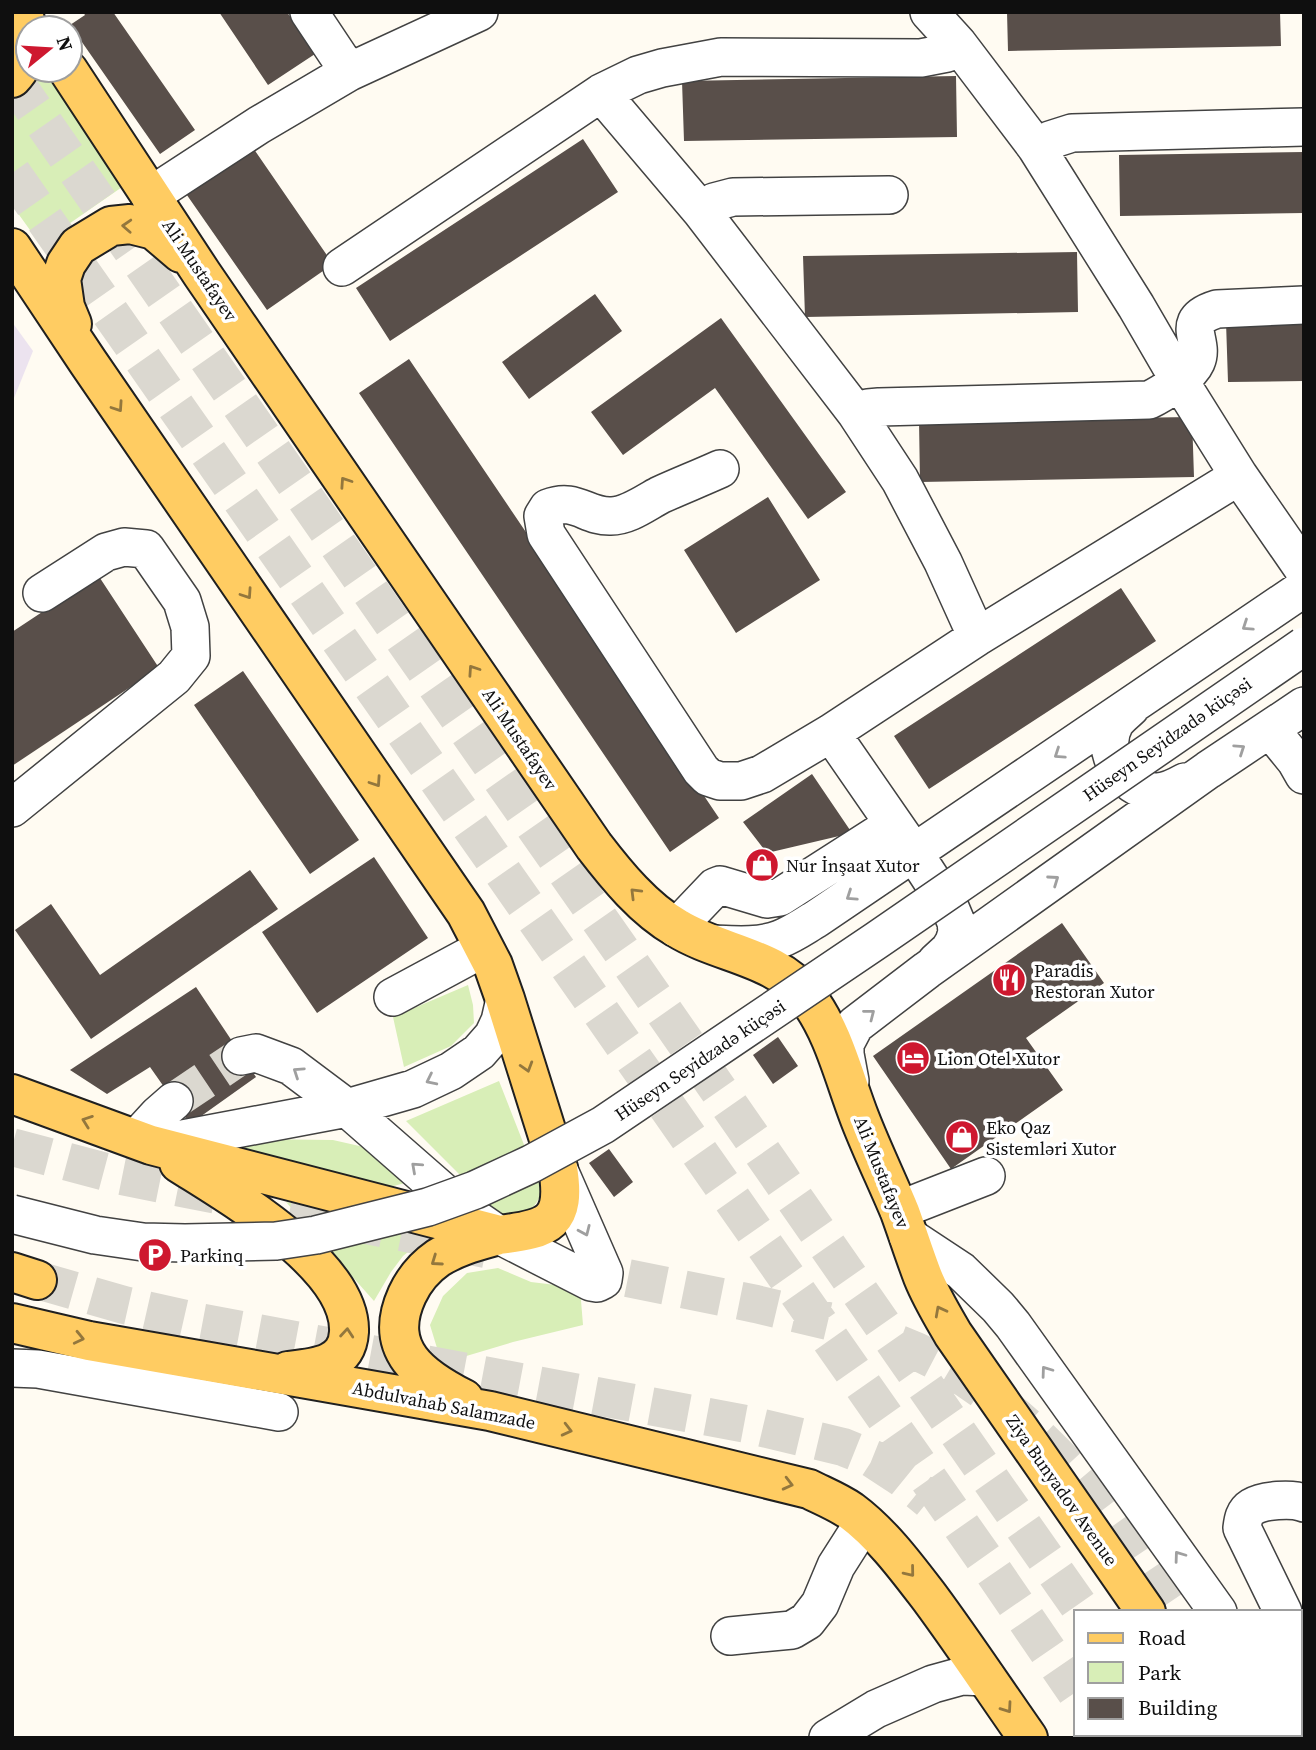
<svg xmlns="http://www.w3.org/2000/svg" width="1316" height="1750" viewBox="0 0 1316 1750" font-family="'Source Serif 4',serif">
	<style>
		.industrial { fill: #ece3ef }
		.green { fill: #d8eeb7 }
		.building { fill: #594f4a }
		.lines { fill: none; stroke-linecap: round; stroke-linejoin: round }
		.minor-tunnel { stroke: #dbd8d0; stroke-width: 37; stroke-dasharray: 37 18; stroke-linecap: butt }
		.major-tunnel { stroke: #dbd8d0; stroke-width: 38; stroke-dasharray: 38 19; stroke-linecap: butt }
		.minor-casing { stroke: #424242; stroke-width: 40 }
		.major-casing { stroke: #202020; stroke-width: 42 }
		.minor { stroke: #fff; stroke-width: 37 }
		.major { stroke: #ffcc62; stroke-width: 38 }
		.minor-bridge-casing { stroke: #424242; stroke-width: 40; stroke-linecap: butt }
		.minor-bridge { stroke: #fff; stroke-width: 37 }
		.oneway { stroke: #93773d }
		.oneway2 { stroke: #9f9f9f }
		.labels { text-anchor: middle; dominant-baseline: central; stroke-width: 7; stroke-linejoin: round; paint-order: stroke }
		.street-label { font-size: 18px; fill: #0f0f0f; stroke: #fff }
		.poi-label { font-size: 18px; fill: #0f0f0f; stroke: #fff; text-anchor: start }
	</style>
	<rect width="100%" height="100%" fill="#fffbf2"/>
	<!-- industrial -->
	<path class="industrial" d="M12 322 33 351 12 403Z"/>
	<!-- green -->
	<path class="green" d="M47 74 125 185 40 244 12 205V98Z
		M468 985 473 1005 474 1023 451 1046 404 1067 393 1017Z
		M499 1081 541 1188C540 1210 522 1214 504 1219L492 1210 475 1190 406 1121Z
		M243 1139 333 1140 377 1150 409 1182 382 1189 231 1146Z
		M286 1202 432 1233 403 1256 391 1272 374 1301Z
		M498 1268 531 1282 580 1288 583 1325 513 1342 463 1357 437 1348 430 1325 443 1296 467 1273Z"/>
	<!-- building -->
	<path class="building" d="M83 12H113L195 130 160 154 70 25 85 15Z
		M219 12H287L315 54 268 85Z
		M1007 12H1280L1281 46 1008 51Z
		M956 76 957 137 684 141 682 81Z
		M583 139 618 192 390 341 356 288Z
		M249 142 333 264 267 310 182 188Z
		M1304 152V213L1120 216 1119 155Z
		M1077 252 1078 312 805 317 803 256Z
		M595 294 622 331 529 399 502 362Z
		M721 318 846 492 808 519 715 388 623 455 591 412Z
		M1304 320V381L1228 382 1226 322Z
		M409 359 719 818 670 852 359 393Z
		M1192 417 1194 477 920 482 919 421Z
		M768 497 820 580 736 633 684 550Z
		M98 575 159 668 12 766V632Z
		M1121 588 1156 641 929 789 894 736Z
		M243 671 359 840 310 874 194 705Z
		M812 774 852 833 767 853 743 822Z
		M374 857 428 938 317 1013 262 932Z
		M250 870 278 909 91 1039 15 930 51 904 100 975Z
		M1062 923 1104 983 1026 1038 1063 1090 951 1169 873 1056Z
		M196 987 256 1077 190 1124 150 1067 107 1094 70 1070Z
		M778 1037 798 1066 773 1084 753 1055Z
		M609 1149 633 1182 614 1197 589 1163Z"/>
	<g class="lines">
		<!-- minor-tunnel -->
		<path class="minor-tunnel" d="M174 1101 241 1056"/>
		<!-- major-tunnel -->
		<path class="major-tunnel" d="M12 78 1083 1612
			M12 173 988 1564 1076 1692
			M12 1147 117 1175 486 1249
			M572 1267 756 1304 828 1321
			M37 1280 124 1305 199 1322 746 1424 843 1447 873 1459 902 1478 929 1500
			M899 1344C963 1368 1024 1419 1070 1469 1109 1512 1141 1564 1174 1612
			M1105 1734 1108 1738
			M1168 1734 1171 1738"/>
		<!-- minor casing -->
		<g class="minor-casing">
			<path id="minor" d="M309 12 349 72
				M929 12 958 44 1036 147 1136 306 1179 380 1239 476 1304 570
				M601 93 701 211 856 413 900 480 943 562 977 637
				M1036 147 1050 140 1072 133 1304 127
				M150 196 259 125 349 72 479 12
				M701 211 714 202 733 197 889 195
				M342 267 601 93 638 75 662 68 721 57 921 58 947 53 958 44
				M856 413 868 408 879 407 1149 400C1162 394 1190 376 1196 362 1206 340 1177 321 1217 309L1304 305
				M720 469C700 478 680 486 660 495 645 503 628 516 611 516 586 517 576 497 548 508L543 516 546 534 701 770 708 777 720 781H741L762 774 831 733 977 637 1239 476
				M1131 707C1126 712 1119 717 1115 723 1099 751 1123 789 1154 792 1165 793 1176 787 1185 782
				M1270 729 1296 761 1304 775
				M831 733 914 853 951 910 956 922 957 932 954 942 949 950 936 962
				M12 808 174 677 191 656 190 627 182 601 146 549 124 547 106 552 42 593
				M676 928 715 887 720 885 767 899 780 897 894 824
				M713 944C735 945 759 947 780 939 793 934 804 926 816 919L1304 588
				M393 997 484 948
				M241 1056 256 1053 291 1066 347 1108 467 1213 499 1235 591 1282 597 1283 603 1280 604 1273 558 1168
				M850 1081 845 1054V1044L855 1025 927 970 1208 770 1304 706
				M136 1139 158 1115 174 1101
				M151 1145 347 1108 413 1089 451 1071 479 1052 493 1036 500 1021 505 999
				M899 1210 986 1176
				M908 1236 961 1271 998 1307 1013 1325 1218 1612
				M12 1368 38 1369 279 1412
				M1283 1612 1242 1528C1243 1520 1244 1512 1252 1507 1263 1500 1292 1498 1304 1503
				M730 1636 792 1630 807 1621 820 1604 836 1566 864 1522
				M1300 1648 1304 1655
				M828 1738 876 1709 933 1684 962 1676 986 1677"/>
		</g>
		<!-- major casing -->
		<g class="major-casing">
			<path id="major" d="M68 70 202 274 594 846C617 876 644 909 677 928 719 954 776 956 807 997 834 1032 844 1078 860 1119 872 1150 887 1181 900 1212 908 1234 915 1256 923 1277 931 1297 942 1315 953 1334L1146 1612
				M12 78C31 58 30 37 23 12
				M12 248 88 362 466 913 493 965 505 999 558 1168C567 1223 549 1229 499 1235L151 1145 12 1094
				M72 324 65 307 61 279 66 264 78 246 111 226 130 224 154 230 181 253
				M179 1163C229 1195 352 1265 349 1332 347 1366 315 1368 288 1371
				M12 1272 37 1280
				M12 1323 89 1341 490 1411 809 1489C823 1496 838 1502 851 1511 882 1534 907 1568 930 1598 964 1644 995 1691 1028 1738
				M464 1399C421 1377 382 1350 407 1295 414 1280 425 1267 438 1258 457 1246 478 1241 499 1235
				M1267 1734 1274 1738"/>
		</g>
		<!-- minor -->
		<use href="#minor" class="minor"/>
		<!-- major -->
		<use href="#major" class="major"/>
		<!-- minor-bridge casing -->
		<g class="minor-bridge-casing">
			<path id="minor-bridge" d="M12 1214 95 1235 143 1242 185 1243 276 1241 316 1235 428 1207 475 1190 531 1164 603 1125 877 940 1304 646"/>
		</g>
		<!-- minor-bridge -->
		<use href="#minor-bridge" class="minor-bridge"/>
	</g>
	<!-- one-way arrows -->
	<defs><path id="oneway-chevron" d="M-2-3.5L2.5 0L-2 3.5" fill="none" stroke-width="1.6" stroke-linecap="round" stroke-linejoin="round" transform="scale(1.75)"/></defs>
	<g class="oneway">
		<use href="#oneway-chevron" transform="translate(127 226) rotate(-177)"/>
		<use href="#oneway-chevron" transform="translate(118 407) rotate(56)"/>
		<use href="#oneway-chevron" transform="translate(345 482) rotate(-124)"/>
		<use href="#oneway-chevron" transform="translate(247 594) rotate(56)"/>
		<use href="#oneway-chevron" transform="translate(473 670) rotate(-124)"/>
		<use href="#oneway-chevron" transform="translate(376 782) rotate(56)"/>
		<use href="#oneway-chevron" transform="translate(635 893) rotate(-135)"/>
		<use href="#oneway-chevron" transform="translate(527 1067) rotate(73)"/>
		<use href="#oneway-chevron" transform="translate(87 1121) rotate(-160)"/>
		<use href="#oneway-chevron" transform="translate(436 1261) rotate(145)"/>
		<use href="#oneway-chevron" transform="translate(940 1311) rotate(-118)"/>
		<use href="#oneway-chevron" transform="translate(347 1333) rotate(-85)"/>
		<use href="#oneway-chevron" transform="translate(79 1338) rotate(13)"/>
		<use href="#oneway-chevron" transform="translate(567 1430) rotate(14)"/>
		<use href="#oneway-chevron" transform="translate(788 1484) rotate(14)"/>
		<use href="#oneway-chevron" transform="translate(910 1572) rotate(51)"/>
		<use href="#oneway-chevron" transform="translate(1007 1708) rotate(55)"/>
	</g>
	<g class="oneway2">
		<use href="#oneway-chevron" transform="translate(1247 626) rotate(146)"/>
		<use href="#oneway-chevron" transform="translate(1240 749) rotate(-34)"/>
		<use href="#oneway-chevron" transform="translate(1059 754) rotate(146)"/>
		<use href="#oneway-chevron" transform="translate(1054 880) rotate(-35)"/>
		<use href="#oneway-chevron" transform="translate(851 896) rotate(146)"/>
		<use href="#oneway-chevron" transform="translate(870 1014) rotate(-38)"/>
		<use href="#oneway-chevron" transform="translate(298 1072) rotate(-146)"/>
		<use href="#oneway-chevron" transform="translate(431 1080) rotate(154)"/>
		<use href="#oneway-chevron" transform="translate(416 1167) rotate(-138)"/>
		<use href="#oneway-chevron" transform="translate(585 1231) rotate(66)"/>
		<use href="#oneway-chevron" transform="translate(1046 1371) rotate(-126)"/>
		<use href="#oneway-chevron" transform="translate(1179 1556) rotate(-126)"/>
	</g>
	<!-- icons -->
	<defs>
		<g id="shop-disc" transform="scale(1.75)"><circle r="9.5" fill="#ce182f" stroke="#fff"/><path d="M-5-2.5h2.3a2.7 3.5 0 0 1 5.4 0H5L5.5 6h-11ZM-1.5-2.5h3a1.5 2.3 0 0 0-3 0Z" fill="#fff"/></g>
		<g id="restaurant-disc" transform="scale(1.75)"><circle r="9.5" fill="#ce182f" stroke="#fff"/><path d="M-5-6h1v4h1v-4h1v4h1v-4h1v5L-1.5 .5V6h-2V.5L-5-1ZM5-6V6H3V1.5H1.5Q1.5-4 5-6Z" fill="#fff"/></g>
		<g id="hotel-disc" transform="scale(1.75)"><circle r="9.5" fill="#ce182f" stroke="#fff"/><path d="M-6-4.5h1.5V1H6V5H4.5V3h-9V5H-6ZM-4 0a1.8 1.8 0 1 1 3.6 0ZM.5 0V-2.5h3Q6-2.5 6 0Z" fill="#fff"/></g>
		<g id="parking-disc" transform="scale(1.75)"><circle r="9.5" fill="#ce182f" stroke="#fff"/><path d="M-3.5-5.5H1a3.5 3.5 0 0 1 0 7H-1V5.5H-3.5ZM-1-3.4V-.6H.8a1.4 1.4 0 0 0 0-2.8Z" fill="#fff"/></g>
	</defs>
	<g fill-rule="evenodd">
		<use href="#shop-disc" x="762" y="865"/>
		<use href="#restaurant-disc" x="1009" y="980"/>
		<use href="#hotel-disc" x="913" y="1058"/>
		<use href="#shop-disc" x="962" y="1137"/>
		<use href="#parking-disc" x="155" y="1255"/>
	</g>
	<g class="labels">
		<!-- street labels -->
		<g class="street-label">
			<text transform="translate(200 270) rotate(56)">Ali Mustafayev</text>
			<text transform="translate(520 739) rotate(56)">Ali Mustafayev</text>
			<text transform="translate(1167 739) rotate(-35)">Hüseyn Seyidzadə küçəsi</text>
			<text transform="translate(700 1060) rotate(-34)">Hüseyn Seyidzadə küçəsi</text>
			<text transform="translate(882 1172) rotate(68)">Ali Mustafayev</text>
			<text transform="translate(444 1405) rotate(11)">Abdulvahab Salamzade</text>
			<text transform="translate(1062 1490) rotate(55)">Ziya Bunyadov Avenue</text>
		</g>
		<!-- poi labels -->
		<g class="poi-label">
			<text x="786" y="865">Nur İnşaat Xutor</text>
			<text x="1034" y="970">Paradis<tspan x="1034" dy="21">Restoran Xutor</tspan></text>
			<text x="937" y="1058">Lion Otel Xutor</text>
			<text x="986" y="1127">Eko Qaz<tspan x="986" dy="21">Sistemləri Xutor</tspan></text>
			<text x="180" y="1255">Parkinq</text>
		</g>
	</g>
	<!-- border -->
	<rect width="1316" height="1750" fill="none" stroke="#0f0f0f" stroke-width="28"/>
	<!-- legend -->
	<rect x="1074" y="1610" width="228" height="126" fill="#ffffff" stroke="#9f9f9f" stroke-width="2"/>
	<rect x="1088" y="1633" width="35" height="10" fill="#ffcc62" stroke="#9f9f9f" stroke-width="2"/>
	<text x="1138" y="1645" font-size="21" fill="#0f0f0f">Road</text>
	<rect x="1088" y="1662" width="35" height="21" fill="#d8eeb7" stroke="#9f9f9f" stroke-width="2"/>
	<text x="1138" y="1680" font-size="21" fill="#0f0f0f">Park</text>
	<rect x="1088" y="1698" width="35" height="21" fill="#594f4a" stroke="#9f9f9f" stroke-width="2"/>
	<text x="1138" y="1715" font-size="21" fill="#0f0f0f">Building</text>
	<!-- north arrow -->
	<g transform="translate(49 49) rotate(72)"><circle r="33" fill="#ffffff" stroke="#9f9f9f" stroke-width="2"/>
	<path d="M0-5L12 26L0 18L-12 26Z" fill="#ce182f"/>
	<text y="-10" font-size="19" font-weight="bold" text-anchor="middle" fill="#0f0f0f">N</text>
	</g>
</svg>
